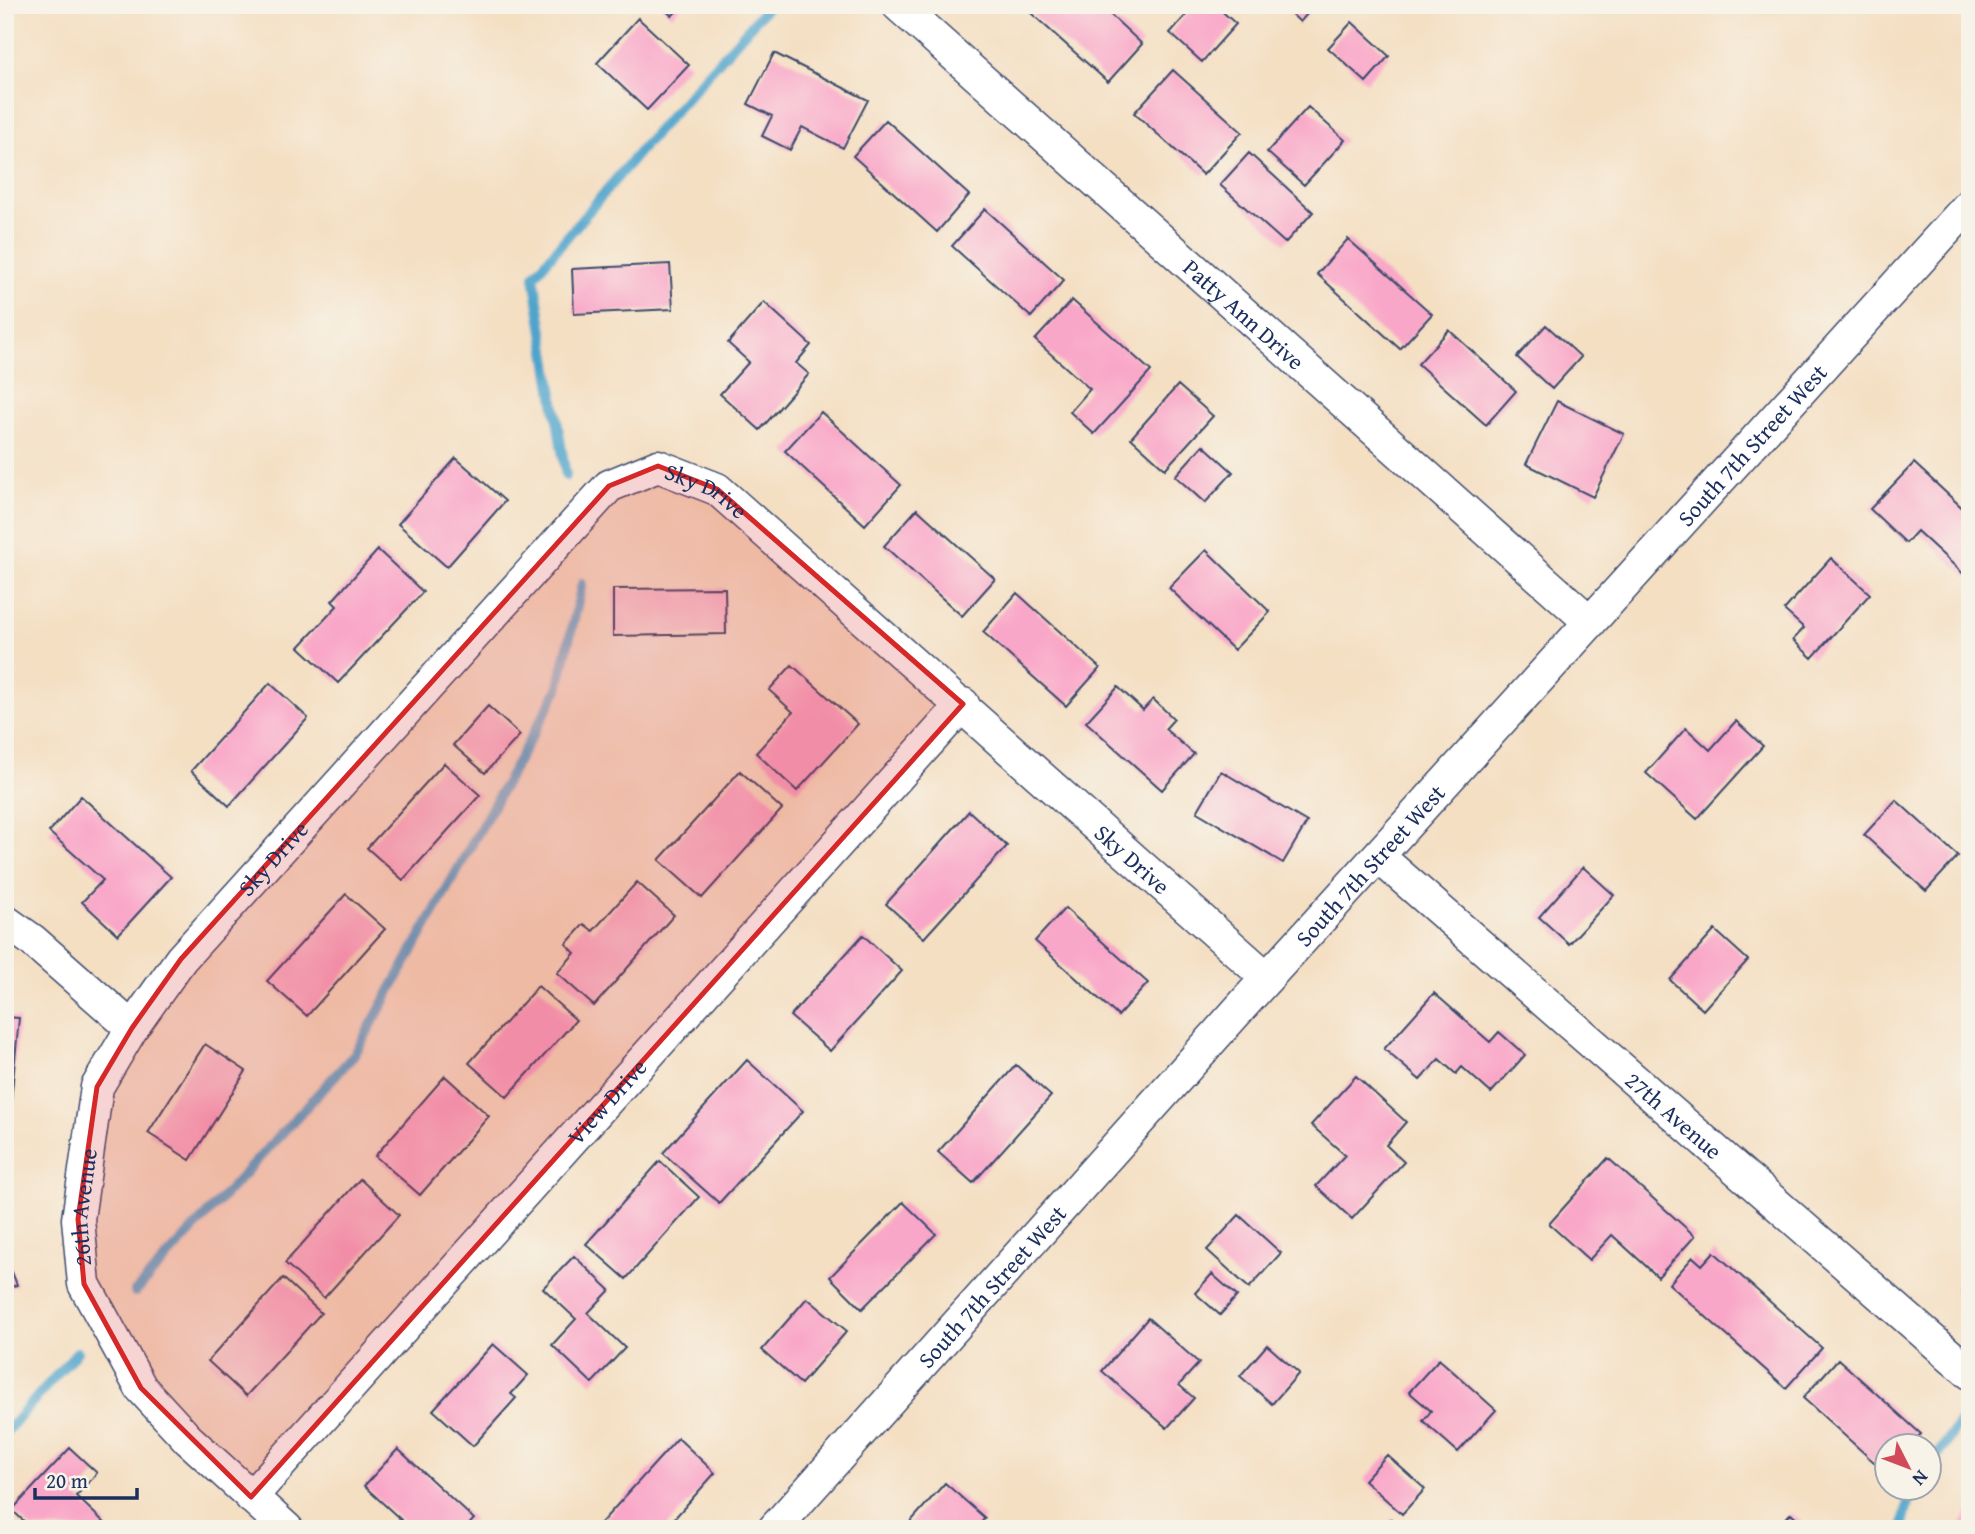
<svg xmlns="http://www.w3.org/2000/svg" width="1975" height="1534" viewBox="0 0 1975 1534" font-family="'Gentium Book Plus',serif">
	<style>
		.lines { fill: none; stroke-linecap: round; stroke-linejoin: round }
		.stream { stroke: #50a4cc; stroke-width: 10 }
		.building { fill: #f9a7c8 }
		.minor-casing { stroke: #3c496d; stroke-width: 35 }
		.minor { stroke: #fff; stroke-width: 32 }
		.marked { fill: #d62828; fill-opacity: 0.2; stroke: #d62828; stroke-width: 5; stroke-linejoin: round }
		.labels { text-anchor: middle; dominant-baseline: central; stroke-width: 5; stroke-linejoin: round; paint-order: stroke }
		.street-label { font-size: 23px; fill: #1b2f5e; stroke: #f7f3e8 }
	</style>
	<rect width="100%" height="100%" fill="#f7f3e8"/>
	<filter id="ink" filterUnits="userSpaceOnUse"><feTurbulence type="fractalNoise" baseFrequency=".0143" numOctaves="2"/><feDisplacementMap in="SourceGraphic" scale="14" xChannelSelector="R" yChannelSelector="G"/><feConvolveMatrix kernelMatrix="1 2 1 2 8 2 1 2 1" color-interpolation-filters="sRGB"/></filter>
	<filter id="wash" filterUnits="userSpaceOnUse"><feTurbulence type="fractalNoise" baseFrequency=".00686" numOctaves="4" result="noise"/><feDisplacementMap in="SourceGraphic" scale="28" xChannelSelector="R" yChannelSelector="G"/><feGaussianBlur stdDeviation="1.57" result="paint"/><feColorMatrix in="noise" values="0 0 0 0 0 0 0 0 0 0 0 0 0 0 0 0 0 1.4 0 .05"/><feComposite in="paint" operator="in"/></filter>
	<g filter="url(#wash)">
		<rect width="100%" height="100%" fill="#f4dfc3"/>
		<g class="lines">
			<!-- stream -->
			<path class="stream" d="M566 476 534 276 644 146 769 5
				M1970 1270 1960 1289 1970 1304
				M135 1292 355 1054 558 689 582 584
				M5 1433 77 1352
				M1930 1467 1968 1410
				M1902 1529 1909 1498 1915 1488"/>
		</g>
		<g id="blocks">
			<!-- building -->
			<path class="building" d="M660 5H682L672 16Z
				M1022 5H1100L1142 44 1108 82Z
				M1195 5H1215L1236 24 1202 62 1170 33Z
				M1282 5H1315L1300 22Z
				M638 18 689 65 647 110 597 63Z
				M1352 22 1389 56 1366 82 1328 48Z
				M774 53 868 100 843 148 802 127 790 150 762 136 772 116 748 104Z
				M1173 70 1242 132 1203 175 1134 113Z
				M1308 107 1345 140 1304 185 1267 152Z
				M886 120 969 195 937 232 853 156Z
				M1249 153 1313 212 1285 243 1220 185Z
				M985 209 1064 280 1031 317 952 246Z
				M1348 239 1432 314 1400 349 1317 274Z
				M670 264 673 309 574 314 572 269Z
				M1072 300 1151 371 1094 434 1070 412 1090 389 1035 340Z
				M764 302 811 345 796 363 809 374 760 430 720 394 749 362 728 343Z
				M1546 325 1581 357 1552 389 1517 357Z
				M1449 330 1516 391 1486 425 1418 364Z
				M1178 385 1213 416 1165 469 1131 438Z
				M1557 401 1624 434 1593 497 1526 464Z
				M821 412 901 485 865 525 785 451Z
				M1203 445 1233 472 1205 503 1175 476Z
				M456 458 505 501 447 567 398 524Z
				M1914 463 1970 515V580L1917 531 1906 543 1870 509Z
				M917 509 995 579 962 616 884 546Z
				M378 550 423 592 338 683 299 647 337 606 332 601Z
				M1206 550 1270 612 1234 650 1169 588Z
				M1831 558 1870 594 1812 658 1793 640 1804 628 1784 610Z
				M725 588 726 634 613 636V589Z
				M1017 593 1100 668 1066 706 983 632Z
				M792 665 858 724 797 791 756 753 793 712 769 690Z
				M270 683 308 718 229 806 191 771Z
				M1118 687 1143 710 1153 699 1174 719 1165 729 1194 754 1162 790 1086 722Z
				M488 706 520 735 485 773 453 745Z
				M1736 721 1763 746 1697 819 1646 773 1686 728 1710 750Z
				M444 763 480 795 403 880 367 848Z
				M740 771 782 809 702 898 659 860Z
				M1221 771 1307 822 1283 863 1197 812Z
				M81 796 171 877 118 935 82 902 103 880 49 832Z
				M1896 800 1958 856 1926 891 1864 835Z
				M969 811 1007 846 924 938 886 904Z
				M1583 867 1614 895 1569 944 1539 917Z
				M637 882 674 915 594 1006 557 973 575 953 566 944 584 924 593 931Z
				M346 894 385 929 307 1016 267 981Z
				M1065 908 1148 983 1118 1016 1035 941Z
				M1715 930 1748 960 1703 1010 1670 980Z
				M863 935 902 971 830 1051 790 1016Z
				M538 986 576 1020 507 1097 469 1063Z
				M1434 993 1490 1042 1499 1032 1525 1055 1491 1093 1462 1067 1456 1074 1439 1059 1420 1080 1384 1049Z
				M5 1017 19 1018 7 1144H5Z
				M205 1044 246 1071 190 1160 148 1133Z
				M747 1060 803 1111 719 1203 663 1153Z
				M1016 1065 1051 1096 973 1183 938 1152Z
				M445 1076 489 1116 420 1195 375 1156Z
				M1356 1076 1406 1122 1386 1145 1404 1162 1352 1219 1316 1186 1345 1155 1311 1125Z
				M1608 1158 1695 1236 1658 1277 1612 1235 1589 1260 1549 1224Z
				M660 1161 699 1197 626 1279 586 1244Z
				M360 1179 399 1215 324 1298 285 1263Z
				M903 1202 936 1234 862 1309 830 1277Z
				M1239 1215 1281 1253 1249 1288 1207 1250Z
				M1714 1252 1822 1348 1786 1388 1669 1284 1693 1257 1702 1265Z
				M5 1254 17 1285 5 1289Z
				M574 1256 610 1290 588 1313 625 1348 592 1383 552 1345 576 1319 543 1288Z
				M1212 1274 1237 1296 1220 1315 1195 1293Z
				M283 1278 321 1313 246 1396 208 1361Z
				M807 1298 847 1331 801 1384 762 1350Z
				M1148 1318 1199 1363 1179 1385 1194 1398 1167 1428 1102 1371Z
				M493 1344 528 1375 511 1394 516 1398 473 1446 433 1410Z
				M1267 1345 1299 1373 1272 1404 1240 1376Z
				M1439 1359 1496 1410 1458 1452 1423 1421 1431 1411 1409 1392Z
				M1838 1359 1921 1434 1909 1446H1888L1886 1473 1803 1398Z
				M678 1438 715 1473 665 1529H605L600 1524Z
				M70 1448 97 1473 76 1496 107 1525 103 1529H32L12 1510Z
				M398 1449 474 1519 465 1529H411L364 1486Z
				M1387 1455 1425 1489 1402 1514 1364 1480Z
				M945 1483 985 1518 976 1529H904Z
				M1970 1509V1529H1958Z
				M1791 1513 1809 1529H1776Z
				M1391 1519 1402 1529H1382Z"/>
		</g>
	</g>
	<g filter="url(#ink)">
		<use href="#blocks" fill-opacity="0" stroke="#3c496d" stroke-width="2"/>
		<g class="lines">
			<!-- minor casing -->
			<g class="minor-casing">
				<g id="minor">
					<path id="s1" d="M898 5 1590 622"/>
					<path id="s2" d="M1379 857 1970 1373"/>
					<path d="M5 921 32 940 132 1028"/>
					<path id="s3" d="M251 1497 963 704"/>
					<path id="s4" d="M287 1529 188 1439 141 1388 84 1284 78 1219 97 1087 132 1028 181 959 609 486 658 466 717 489 1267 978"/>
					<path id="s5" d="M774 1529 1267 978 1970 204"/>
				</g>
			</g>
			<!-- minor -->
			<use href="#minor" class="minor"/>
		</g>
	</g>
	<!-- marked area -->
	<path class="marked" d="M658 466 717 489 963 704 251 1497 141 1388 84 1284 78 1219 97 1087 132 1028 181 959 609 486Z"/>
	<g class="labels">
		<!-- street labels -->
		<g class="street-label">
			<text stroke="none"><textPath href="#s1" startOffset="464">Patty Ann Drive</textPath></text>
			<text stroke="none"><textPath href="#s5" startOffset="1460">South 7th Street West</textPath></text>
			<text stroke="none"><textPath href="#s4" startOffset="1419">Sky Drive</textPath></text>
			<text stroke="none"><textPath href="#s4" startOffset="810">Sky Drive</textPath></text>
			<text stroke="none"><textPath href="#s4" startOffset="1984">Sky Drive</textPath></text>
			<text stroke="none"><textPath href="#s5" startOffset="892">South 7th Street West</textPath></text>
			<text stroke="none"><textPath href="#s3" startOffset="532">View Drive</textPath></text>
			<text stroke="none"><textPath href="#s2" startOffset="392">27th Avenue</textPath></text>
			<text stroke="none"><textPath href="#s4" startOffset="399">26th Avenue</textPath></text>
			<text stroke="none"><textPath href="#s5" startOffset="326">South 7th Street West</textPath></text>
		</g>
	</g>
	<!-- margin -->
	<rect width="1975" height="1534" fill="none" stroke="#f7f3e8" stroke-width="28"/>
	<!-- north arrow -->
	<g transform="translate(1908 1467) rotate(132)"><circle r="33" fill="#f7f3e8" stroke="#9fa5b1" stroke-width="2"/>
	<path d="M0-5L12 26L0 18L-12 26Z" fill="#d1495b"/>
	<text y="-10" font-size="19" font-weight="bold" text-anchor="middle" fill="#1b2f5e">N</text>
	</g>
	<!-- scale -->
	<path d="M35 1488v10h102v-10" fill="none" stroke="#1b2f5e" stroke-width="3.5"/>
	<text x="46" y="1488" font-size="21" fill="#1b2f5e" stroke="#f7f3e8" stroke-width="5" paint-order="stroke">20 m</text>
</svg>
